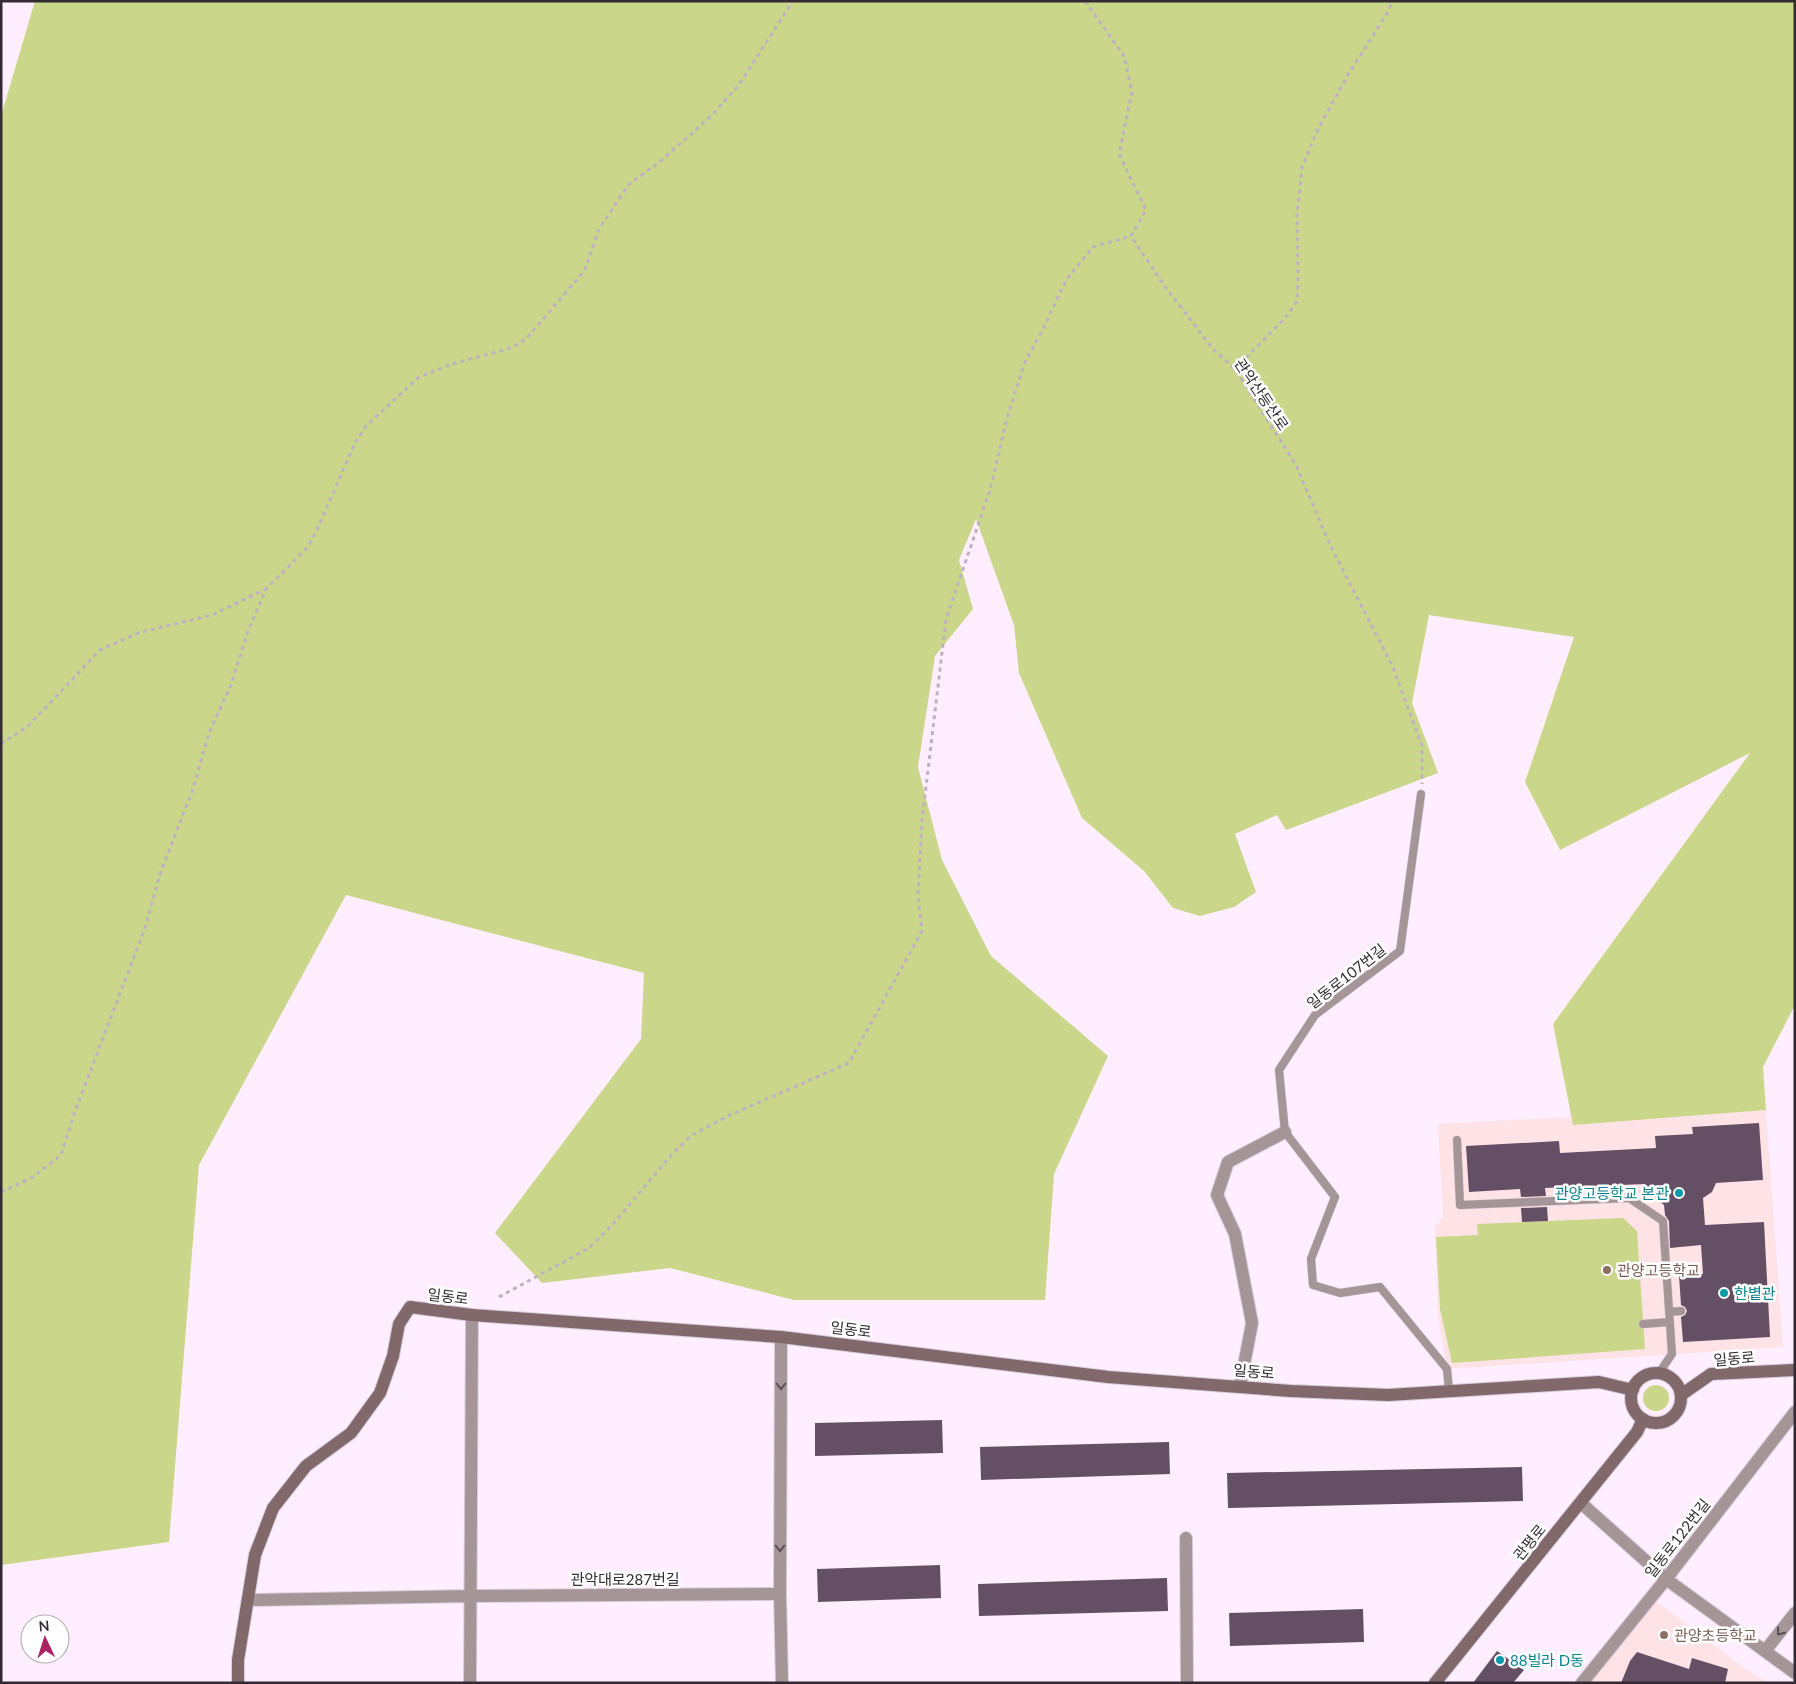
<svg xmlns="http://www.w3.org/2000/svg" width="1796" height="1684" viewBox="0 0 1796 1684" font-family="Lato,'Noto Sans KR',sans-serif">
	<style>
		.education { fill: #fde2e6 }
		.green { fill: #cad78a }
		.building { fill: #644f65 }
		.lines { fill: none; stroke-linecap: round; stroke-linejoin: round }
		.lane-casing { stroke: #d9cbda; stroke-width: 9 }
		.street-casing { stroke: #d9cbda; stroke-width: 14 }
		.secondary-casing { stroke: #d9cbda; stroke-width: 14 }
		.path { stroke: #bfb2c0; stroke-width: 3; stroke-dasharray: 4 4; stroke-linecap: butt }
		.lane { stroke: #a69597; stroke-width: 8 }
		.street { stroke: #a69597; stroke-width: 12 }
		.secondary { stroke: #80686b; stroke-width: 12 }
		.oneway { stroke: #5b4f57 }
		.culture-dot { fill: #0f9aa8; stroke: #fff; stroke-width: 2 }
		.education-dot { fill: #8d6e63; stroke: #fff; stroke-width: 2 }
		.labels { text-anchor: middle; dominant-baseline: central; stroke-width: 5; stroke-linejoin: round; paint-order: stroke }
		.street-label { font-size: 15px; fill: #332a34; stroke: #fff }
		.culture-label { font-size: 15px; fill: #0d838f; stroke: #fff; text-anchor: start }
		.education-label { font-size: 15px; fill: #785e54; stroke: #fff; text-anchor: start }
	</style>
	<rect width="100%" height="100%" fill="#feeeff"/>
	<!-- education -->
	<path class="education" d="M1766 1110 1783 1347 1447 1369 1438 1314 1435 1227 1443 1217 1438 1124 1571 1117 1573 1125Z
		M1656 1601 1744 1668 1769 1683H1588Z"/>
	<!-- green -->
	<path class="green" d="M35 1H1795V1005L1763 1067 1766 1110 1573 1125 1553 1024 1750 753 1560 850 1525 782 1574 637 1429 615 1412 703 1438 773 1286 830 1277 815 1235 834 1256 892 1234 907 1200 916 1173 908 1144 871 1082 818 1019 673 1014 625 976 519 959 560 973 609 935 656 918 767 942 860 991 956 1108 1056 1054 1174 1045 1300H794L670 1268 542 1283 495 1233 641 1039 644 973 346 895 199 1165 169 1542 1 1565V116Z
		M1623 1218 1637 1231 1645 1349 1452 1363 1440 1309 1436 1237 1478 1235 1477 1224Z
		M1643 1398a13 13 0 1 1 26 0a13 13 0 1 1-26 0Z"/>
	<!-- building -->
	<path class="building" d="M1759 1123 1763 1180 1716 1183 1712 1192 1703 1198 1705 1225 1764 1222 1770 1337 1683 1342 1681 1317 1685 1315 1687 1311 1685 1307 1681 1305 1679 1276 1703 1274 1701 1245 1670 1248 1669 1221 1665 1215 1664 1205 1647 1191 1645 1184 1545 1188 1546 1196 1521 1197 1520 1189 1469 1192 1466 1146 1559 1141 1560 1153 1656 1148 1655 1136 1693 1134 1692 1127Z
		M1547 1207 1548 1221 1522 1222 1521 1208Z
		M942 1420 943 1453 815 1456V1423Z
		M1169 1442 1170 1474 981 1480 980 1447Z
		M1522 1467 1523 1501 1228 1508 1227 1473Z
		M940 1565 941 1598 818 1602 817 1569Z
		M1167 1578 1168 1611 979 1616 978 1584Z
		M1363 1609 1364 1642 1230 1646 1229 1613Z
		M1497 1651 1524 1670 1513 1683H1473Z
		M1637 1652 1689 1669 1692 1658 1728 1669 1725 1683H1621L1630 1661Z"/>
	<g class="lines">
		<!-- lane casing -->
		<g class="lane-casing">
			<path id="lane" d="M1421 794 1400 951 1315 1015 1279 1070 1285 1132 1335 1197 1311 1259 1313 1285 1340 1293 1380 1287 1447 1369 1449 1390
				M1457 1140 1460 1205 1629 1198 1663 1221 1672 1354 1659 1373
				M1669 1312 1681 1311
				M1643 1324 1670 1322"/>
		</g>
		<!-- street casing -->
		<g class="street-casing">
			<path id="street" d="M781 1337 780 1594 782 1683
				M1240 1386 1252 1323 1235 1234 1217 1195 1228 1162 1285 1132
				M1581 1503 1666 1579 1795 1673
				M1186 1538 1187 1683
				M249 1600 470 1596 780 1594
				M1765 1651 1795 1613
				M470 1683 472 1315
				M1582 1683 1666 1579 1795 1412"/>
		</g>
		<!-- secondary casing -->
		<g class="secondary-casing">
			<path id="secondary" d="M1631 1398a25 25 0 1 1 50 0a25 25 0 1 1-50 0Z
				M1681 1395 1711 1374 1795 1370
				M238 1683V1660L255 1555 273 1508 306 1466 351 1433 380 1393 393 1356 399 1324 410 1307 472 1315 781 1337 1108 1377 1291 1391 1388 1395 1599 1382 1633 1390
				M1435 1683 1637 1432 1643 1419"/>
		</g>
		<!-- path -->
		<path class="path" d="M1085 1 1124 56 1132 92 1119 154 1146 210 1131 236 1166 288 1213 349 1235 369 1296 465 1330 545 1393 667 1422 746V784
			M1235 369 1287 316 1297 301 1298 279 1297 215 1302 167 1319 127 1349 73 1386 15 1393 1
			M1 744 28 726 100 650 138 633 212 615 266 589
			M1 1192 33 1177 61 1155 74 1114 145 928 161 871 192 792 209 733 231 685 248 631 266 589 307 548 316 532 355 443 366 426 419 377 452 364 511 348 526 339 585 270 599 229 629 184 657 164 689 136 711 116 738 86 793 1
			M499 1297 589 1248 613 1224 674 1152 692 1135 730 1115 849 1063 922 931 918 897 922 821 946 619 990 490 1007 418 1025 362 1045 325 1066 280 1093 247 1131 236"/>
		<!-- lane -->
		<use href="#lane" class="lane"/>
		<!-- street -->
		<use href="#street" class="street"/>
		<!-- secondary -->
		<use href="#secondary" class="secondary"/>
	</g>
	<!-- one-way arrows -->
	<defs><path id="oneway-chevron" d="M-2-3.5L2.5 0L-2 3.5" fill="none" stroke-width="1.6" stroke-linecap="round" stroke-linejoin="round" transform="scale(1.25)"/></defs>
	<g class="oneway">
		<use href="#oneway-chevron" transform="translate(781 1386) rotate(90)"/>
		<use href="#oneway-chevron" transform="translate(780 1548) rotate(90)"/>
		<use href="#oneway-chevron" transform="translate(1780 1632) rotate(128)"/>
	</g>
	<!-- markers -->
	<g class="culture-dot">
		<circle cx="1679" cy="1193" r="5"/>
		<circle cx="1724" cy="1293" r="5"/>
		<circle cx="1500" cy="1660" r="5"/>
	</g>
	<g class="education-dot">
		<circle cx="1607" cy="1270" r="5"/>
		<circle cx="1664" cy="1635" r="5"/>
	</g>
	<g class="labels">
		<!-- street labels -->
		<g class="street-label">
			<text transform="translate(1262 394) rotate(56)">관악산등산로</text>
			<text transform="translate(1346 976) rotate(-38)">일동로107번길</text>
			<text transform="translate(448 1296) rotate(7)">일동로</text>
			<text transform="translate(851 1329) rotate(7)">일동로</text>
			<text transform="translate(1734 1358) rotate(-5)">일동로</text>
			<text transform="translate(1254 1371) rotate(5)">일동로</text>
			<text transform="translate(1677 1538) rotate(-52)">일동로122번길</text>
			<text transform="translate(1529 1542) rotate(-51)">관평로</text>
			<text x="625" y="1579">관악대로287번길</text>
		</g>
		<!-- culture labels -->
		<g class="culture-label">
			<text x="1669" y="1193" text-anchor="end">관양고등학교 본관</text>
			<text x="1734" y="1293">한볕관</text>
			<text x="1510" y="1660">88빌라 D동</text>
		</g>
		<!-- education labels -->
		<g class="education-label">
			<text x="1617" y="1270">관양고등학교</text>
			<text x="1674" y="1635">관양초등학교</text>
		</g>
	</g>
	<!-- border -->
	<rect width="1796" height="1684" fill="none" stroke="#332a34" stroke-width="5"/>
	<!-- north arrow -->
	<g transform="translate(45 1639) rotate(356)"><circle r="24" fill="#ffffff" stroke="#adaaae"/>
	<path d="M0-4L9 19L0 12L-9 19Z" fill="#ad2261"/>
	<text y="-8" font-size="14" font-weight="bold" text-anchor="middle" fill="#332a34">N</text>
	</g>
</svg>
